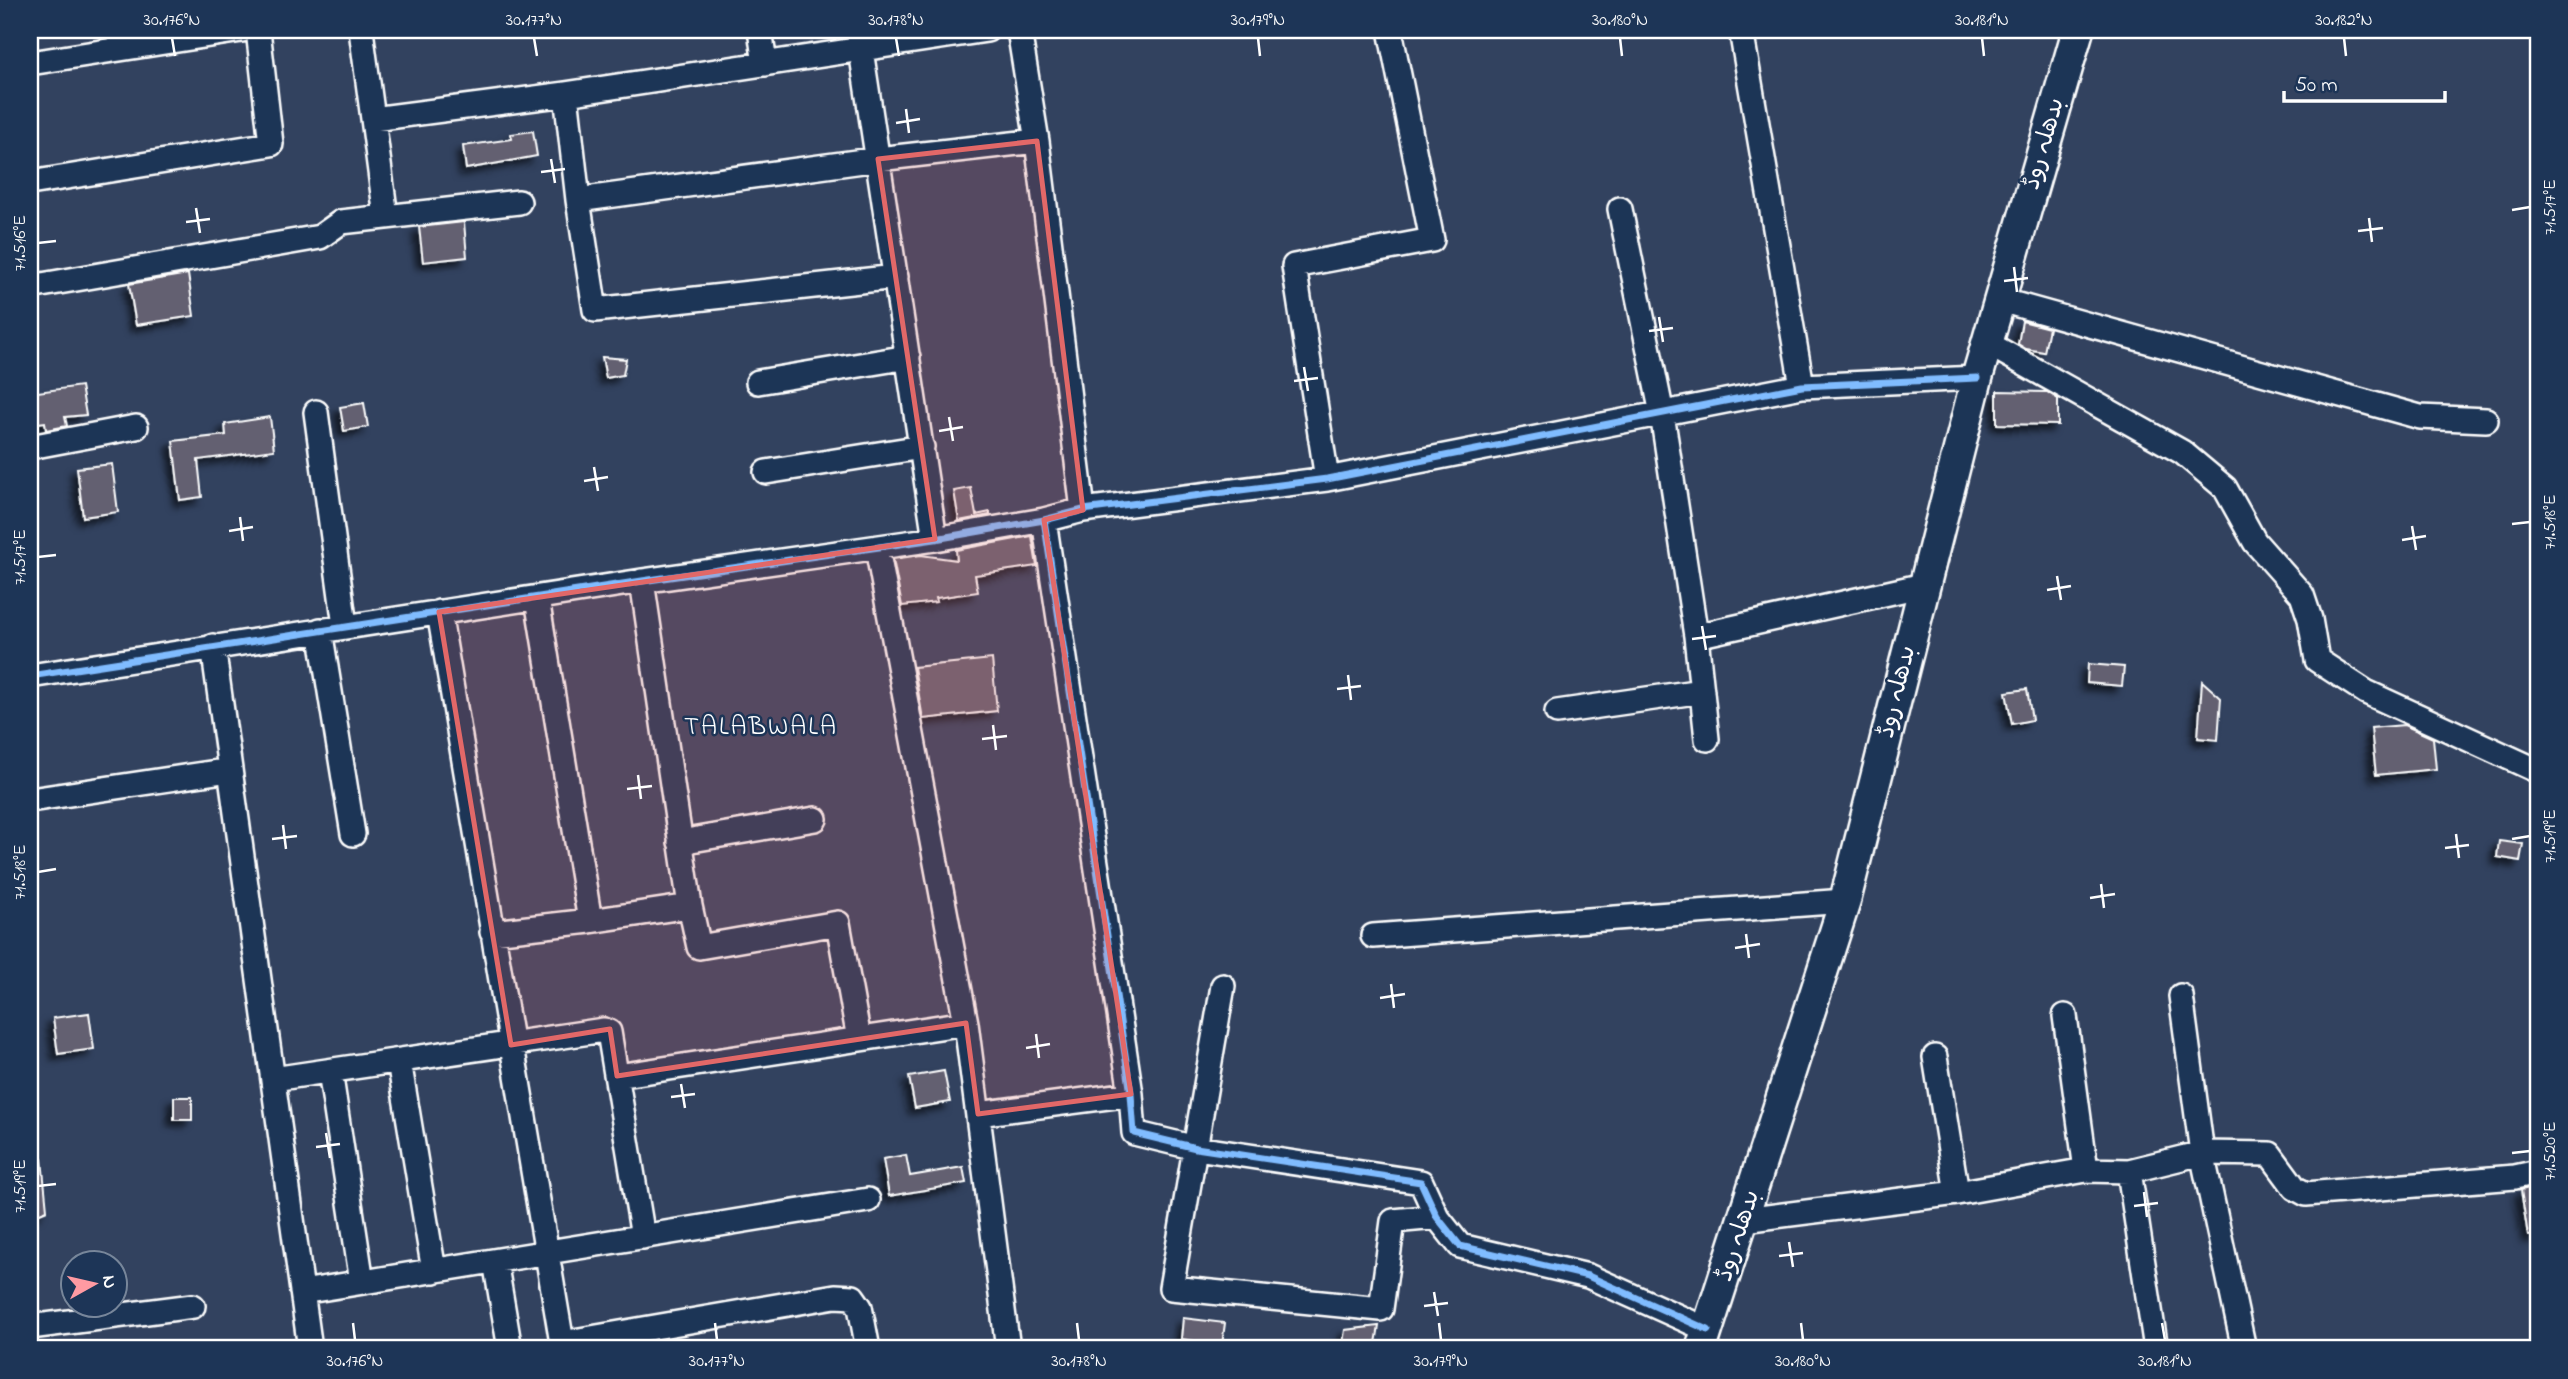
<svg xmlns="http://www.w3.org/2000/svg" width="2568" height="1379" viewBox="0 0 2568 1379" font-family="'Indie Flower','Playpen Sans Arabic',sans-serif">
	<style>
		.building { fill: #646071; stroke: #fff; stroke-width: 2; filter: url(#shadow) }
		.lines { fill: none; stroke-linecap: round; stroke-linejoin: round }
		.minor-casing { stroke: #fff; stroke-width: 28 }
		.major-casing { stroke: #fff; stroke-width: 35 }
		.minor { stroke: #1d3557; stroke-width: 23 }
		.major { stroke: #1d3557; stroke-width: 30 }
		.cycleway-casing { stroke: #1d3557; stroke-width: 11 }
		.cycleway { stroke: #80bcff; stroke-width: 7 }
		.marked { fill: #e26868; fill-opacity: 0.2; stroke: #e26868; stroke-width: 5; stroke-linejoin: round }
		.ticks { fill: none; stroke: #fff; stroke-width: 2.5 }
		.labels { text-anchor: middle; dominant-baseline: central; stroke-width: 5; stroke-linejoin: round; paint-order: stroke }
		.street-label { font-size: 24px; fill: #fff; stroke: #1d3557 }
		.neighbourhood-label { font-size: 26px; letter-spacing: 2px; fill: #fff; stroke: #1d3557 }
		.neatline { fill: none; stroke: #fff; stroke-width: 2.5 }
		.ticks-label { font-size: 18px; text-anchor: middle; fill: #fff }
	</style>
	<defs>
		<filter id="shadow"><feDropShadow dx="-6" dy="6" stdDeviation="3.5" flood-color="#0009"/></filter>
	</defs>
	<rect width="100%" height="100%" fill="#32425f"/>
	<filter id="ink" filterUnits="userSpaceOnUse"><feTurbulence type="fractalNoise" baseFrequency=".0143" numOctaves="2"/><feDisplacementMap in="SourceGraphic" scale="14" xChannelSelector="R" yChannelSelector="G"/><feConvolveMatrix kernelMatrix="1 2 1 2 8 2 1 2 1" color-interpolation-filters="sRGB"/></filter>
	<g filter="url(#ink)">
		<!-- building -->
		<path class="building" d="M533 131 537 156 466 169 463 146 512 139 511 134Z
			M464 222 467 257 423 262 419 227Z
			M188 274 194 316 136 325 129 284Z
			M2022 321 2049 328 2044 352 2026 349 2018 344Z
			M602 357 626 359 623 375 606 378Z
			M81 386 86 415 65 417 67 426 46 430 45 422 30 424V393Z
			M1997 391 2047 392 2058 399V425L1997 424Z
			M364 403 368 427 344 431 340 407Z
			M270 417 274 450 198 460 202 497 180 500 173 441 226 435 225 424Z
			M112 464 118 512 83 517 77 468Z
			M971 488 976 515 990 512V515L959 521 954 491Z
			M1032 536 1037 566 975 575 978 592 936 598 937 602 902 606 893 559 921 555 957 560 956 550Z
			M992 659 997 711 923 719 914 667Z
			M2088 664 2124 667 2122 686 2087 683Z
			M2202 681 2221 698 2218 740 2198 738Z
			M2027 689 2032 720 2012 724 2006 692Z
			M2404 725 2433 738 2436 769 2376 775 2371 728Z
			M2499 841 2523 844 2520 861 2497 857Z
			M89 1013 94 1049 58 1054 53 1018Z
			M944 1071 950 1102 915 1108 909 1077Z
			M174 1097H192V1120H174Z
			M906 1155 910 1176 963 1167 966 1183 889 1196 883 1159Z
			M30 1159H42L47 1210 30 1217Z
			M2538 1186V1235L2528 1236 2521 1190Z
			M1183 1318 1225 1323 1222 1345 1181 1339Z
			M1379 1326 1375 1349H1342L1345 1330Z"/>
		<g class="lines">
			<!-- minor casing -->
			<g class="minor-casing">
				<path id="minor" d="M361 30 373 119 566 94 987 30
					M760 30 765 64
					M858 30 935 539
					M1019 30 1037 141 1083 510
					M1741 30 1802 386
					M30 63 242 30
					M566 94 578 200 595 310 896 277
					M373 119 386 217
					M30 183 271 144 258 30
					M578 200 878 159 1037 141
					M1620 209 1662 414 1696 636 1707 739
					M30 287 320 237 341 222 519 202
					M2000 300 2420 417 2486 420
					M1987 343 2182 452 2225 488 2255 542 2302 595 2310 619 2317 660 2366 692 2538 771
					M758 382 908 357
					M316 412 345 626
					M30 447 136 427
					M766 472 922 447
					M1327 479 1294 266 1432 240 1390 30
					M1044 520 1131 1094 1134 1133 1196 1148 1421 1182 1437 1217 1460 1246 1588 1276 1708 1330
					M877 548 966 1023 1008 1349
					M642 581 690 906 699 947 838 923 859 1039
					M537 599 590 921
					M439 612 563 1349
					M320 630 353 834
					M1696 636 1924 585
					M213 646 310 1349
					M30 676 642 581 935 539 1044 520 1083 510 1327 479 1802 386 1977 378
					M1557 712 1702 691
					M30 800 230 770
					M680 842 815 819
					M492 932 590 921 690 906
					M1373 936 1845 901
					M1223 986 1171 1288 1381 1309 1393 1221 1437 1217
					M2181 996 2202 1153 2244 1349
					M2065 1016 2086 1170
					M1935 1057 1957 1193
					M399 1061 434 1271
					M330 1071 362 1282
					M617 1076 966 1023
					M273 1079 604 1030 609 1032 643 1237
					M978 1114 1131 1094
					M2129 1171 2156 1349
					M1744 1220 1957 1193 2086 1170 2129 1171 2202 1153 2270 1154 2295 1188 2306 1194 2515 1177 2538 1172
					M495 1261 510 1349
					M302 1292 868 1200
					M30 1327 193 1306
					M562 1343 835 1296 853 1297 860 1307 868 1349"/>
			</g>
			<!-- major casing -->
			<g class="major-casing">
				<path id="major" d="M1701 1349 1845 901 1977 378 2078 30"/>
			</g>
			<!-- minor -->
			<use href="#minor" class="minor"/>
			<!-- major -->
			<use href="#major" class="major"/>
			<!-- cycleway casing -->
			<g class="cycleway-casing">
				<path id="cycleway" d="M1044 520 1131 1094 1134 1133 1196 1148 1421 1182 1437 1217 1460 1246 1588 1276 1708 1330
					M30 676 642 581 935 539 1044 520 1083 510 1327 479 1802 386 1977 378"/>
			</g>
			<!-- cycleway -->
			<use href="#cycleway" class="cycleway"/>
		</g>
	</g>
	<!-- marked area -->
	<path class="marked" d="M1037 141 1083 510 1044 520 1131 1094 978 1114 966 1023 617 1076 610 1029 511 1045 439 612 935 539 878 159Z"/>
	<!-- ticks -->
	<path class="ticks" d="M172 38 175 56M534 38 537 56M896 38 899 56M1258 38 1260 56M1620 38 1622 56M1982 38 1984 56M2344 38 2346 56M906 109 909 133M896 123 920 119M551 159 555 183M541 172 565 169M196 208 200 233M2512 210 2530 207M2369 218 2372 242M186 222 210 219M2358 231 2383 228M38 243 56 241M2014 267 2017 292M2004 281 2028 278M1659 317 1663 342M1649 331 1673 328M1304 367 1308 391M1294 381 1318 378M949 417 953 441M939 431 963 427M594 467 598 491M584 481 608 477M240 517 243 541M2512 524 2530 522M2412 526 2416 550M229 531 253 527M2402 540 2426 536M38 557 56 555M2057 576 2061 600M2047 590 2071 586M1702 626 1706 650M1692 639 1716 636M1348 675 1351 700M1337 689 1361 686M993 725 996 750M982 739 1007 736M638 775 641 799M627 789 652 786M283 825 286 849M2456 834 2459 858M272 839 297 836M2512 839 2530 836M2445 848 2469 845M38 872 56 869M2101 884 2104 908M2090 898 2115 894M1746 934 1749 958M1735 948 1760 944M1391 984 1394 1008M1380 998 1405 994M1036 1034 1039 1058M1026 1048 1050 1044M681 1084 685 1108M671 1097 695 1094M326 1133 330 1158M316 1147 340 1144M2512 1153 2530 1151M38 1186 56 1184M2144 1192 2147 1217M2134 1206 2158 1203M1789 1242 1793 1267M1779 1256 1803 1253M1434 1292 1438 1316M1424 1306 1448 1303M353 1323 355 1340M715 1323 717 1340M1077 1323 1079 1340M1439 1323 1441 1340M1801 1323 1803 1340M2162 1323 2165 1340"/>
	<g class="labels">
		<!-- street labels -->
		<g class="street-label">
			<text transform="translate(2045 144) rotate(-74)">بدھلہ روڈ</text>
			<text transform="translate(1898 692) rotate(-76)">بدھلہ روڈ</text>
			<text transform="translate(1739 1236) rotate(-72)">بدھلہ روڈ</text>
		</g>
		<!-- neighbourhood labels -->
		<g class="neighbourhood-label">
			<text x="761" y="728">TALABWALA</text>
		</g>
	</g>
	<!-- margin -->
	<rect width="2568" height="1379" fill="none" stroke="#1d3557" stroke-width="77"/>
	<!-- north arrow -->
	<g transform="translate(94 1284) rotate(82)"><circle r="33" fill="#1d3557" stroke="#77869a" stroke-width="2"/>
	<path d="M0-5L12 26L0 18L-12 26Z" fill="#ff9aa2"/>
	<text y="-10" font-size="19" font-weight="bold" text-anchor="middle" fill="#ffffff">N</text>
	</g>
	<!-- scale -->
	<path d="M2284 91v10h161v-10" fill="none" stroke="#ffffff" stroke-width="3.5"/>
	<text x="2295" y="91" font-size="21" fill="#ffffff" stroke="#1d3557" stroke-width="5" paint-order="stroke">50 m</text>
	<rect x="38" y="38" width="2492" height="1302" class="neatline"/>
	<g class="ticks-label">
		<text x="172" y="25">30.176°N</text>
		<text x="534" y="25">30.177°N</text>
		<text x="896" y="25">30.178°N</text>
		<text x="1258" y="25">30.179°N</text>
		<text x="1620" y="25">30.180°N</text>
		<text x="1982" y="25">30.181°N</text>
		<text x="2344" y="25">30.182°N</text>
		<text transform="translate(2549 207) rotate(-90)" y="6">71.517°E</text>
		<text transform="translate(19 243) rotate(-90)" y="6">71.516°E</text>
		<text transform="translate(2549 522) rotate(-90)" y="6">71.518°E</text>
		<text transform="translate(19 557) rotate(-90)" y="6">71.517°E</text>
		<text transform="translate(2549 836) rotate(-90)" y="6">71.519°E</text>
		<text transform="translate(19 872) rotate(-90)" y="6">71.518°E</text>
		<text transform="translate(2549 1151) rotate(-90)" y="6">71.520°E</text>
		<text transform="translate(19 1186) rotate(-90)" y="6">71.519°E</text>
		<text x="355" y="1366">30.176°N</text>
		<text x="717" y="1366">30.177°N</text>
		<text x="1079" y="1366">30.178°N</text>
		<text x="1441" y="1366">30.179°N</text>
		<text x="1803" y="1366">30.180°N</text>
		<text x="2165" y="1366">30.181°N</text>
	</g>
</svg>
